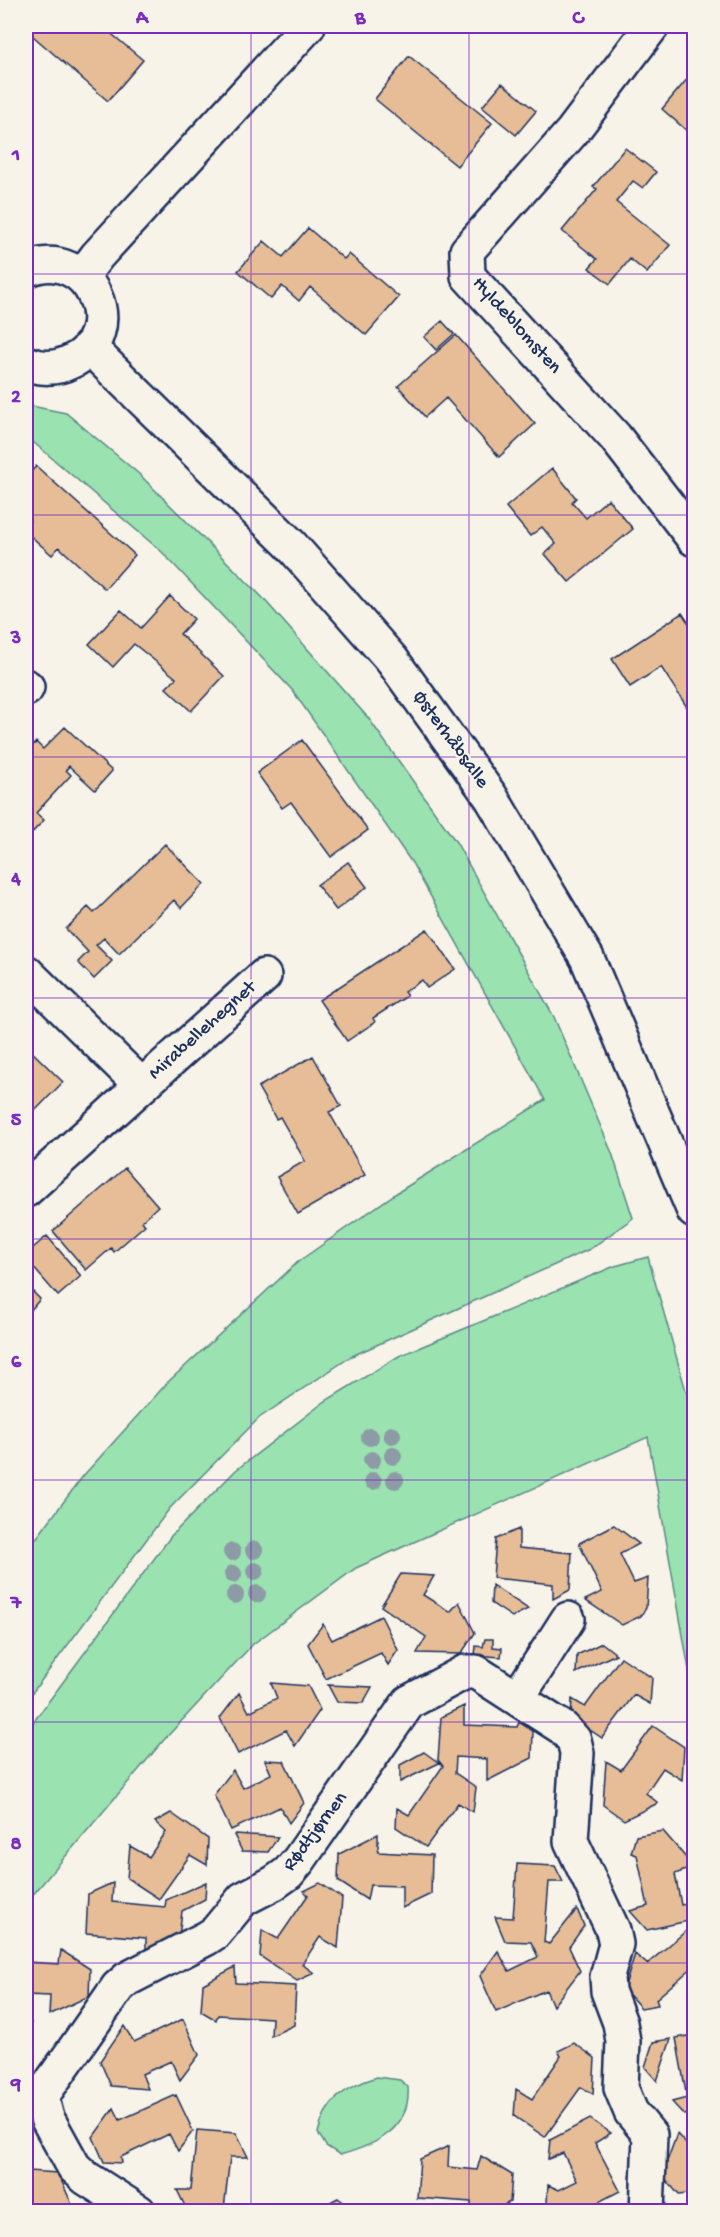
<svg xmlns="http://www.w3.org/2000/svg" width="720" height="2237" viewBox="0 0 720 2237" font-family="'Gochi Hand',sans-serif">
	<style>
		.green { fill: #9ae2b0; stroke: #5a8887; stroke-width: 1.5 }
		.building { fill: #e6bd96; stroke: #1b2f5e; stroke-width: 1.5 }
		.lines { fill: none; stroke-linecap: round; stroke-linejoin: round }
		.minor-casing { stroke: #1b2f5e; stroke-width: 38 }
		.minor { stroke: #f7f3e8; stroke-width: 33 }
		.tree { fill: #8c9ba5 }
		.grid { fill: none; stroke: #7b2cbf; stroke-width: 1.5; stroke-opacity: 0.55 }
		.labels { text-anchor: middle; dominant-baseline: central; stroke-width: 5; stroke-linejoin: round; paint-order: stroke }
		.street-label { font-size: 20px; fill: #1b2f5e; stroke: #f7f3e8 }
		.neatline { fill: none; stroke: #7b2cbf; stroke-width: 2 }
		.grid-label { font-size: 20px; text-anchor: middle; font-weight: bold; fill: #7b2cbf }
	</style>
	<rect width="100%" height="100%" fill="#f7f3e8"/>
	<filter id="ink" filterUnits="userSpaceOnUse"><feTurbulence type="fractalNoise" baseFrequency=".0167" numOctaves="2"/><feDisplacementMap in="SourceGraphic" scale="12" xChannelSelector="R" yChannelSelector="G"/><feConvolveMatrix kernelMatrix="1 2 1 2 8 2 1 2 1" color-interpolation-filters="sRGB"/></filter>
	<g filter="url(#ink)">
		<!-- green -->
		<path class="green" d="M26 405 66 413 139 474 262 597 369 719 456 842 554 1017 612 1153 633 1218 590 1249 352 1356 259 1418 170 1508 26 1701V1552L83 1476 168 1382 299 1261 395 1194 545 1100 412 863 293 691 162 552 26 436Z
			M648 1257 694 1419V1698L648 1437 356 1568 253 1644 163 1741 26 1903V1732L171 1536 236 1470 324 1402 399 1356 615 1266Z
			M377 2077 400 2080 408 2087C411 2129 376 2145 340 2155L326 2146 318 2133C325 2100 346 2087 377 2077Z"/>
		<!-- building -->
		<path class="building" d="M26 26H102L143 60 108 101 26 30Z
			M409 56 492 123 457 166 375 99Z
			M694 71V137L662 109Z
			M502 83 536 111 516 135 482 107Z
			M625 148 656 172 643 188 633 181 616 202 670 245 647 273 630 259 610 284 589 268 597 259 562 231 597 189 593 187Z
			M308 228 344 259 349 254 399 297 366 335 310 287 299 301 282 286 271 299 238 271 264 241 283 257Z
			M442 321 454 334 436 350 424 337Z
			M456 335 535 424 499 457 446 398 425 417 398 386Z
			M36 466 135 555 105 589 59 547 52 555 26 532 30 521 26 517V478Z
			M552 468 576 498 572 502 586 518 608 499 633 529 569 582 545 554 556 544 542 527 530 536 506 507Z
			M170 596 194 619 180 634 224 676 191 711 166 688 176 678 134 644 113 667 89 644 121 610 141 628Z
			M682 613 694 631V718L661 667 630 687 612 659Z
			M65 727 112 771 95 790 69 766 66 770 71 775 36 813 44 820 26 839V753L36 742 43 749Z
			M302 740 368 830 331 857 291 802 282 808 257 773Z
			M165 844 204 884 181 908 174 900 119 954 104 938 96 945 112 961 94 979 78 962 88 952 66 929 88 907 94 913Z
			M348 862 367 887 336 910 317 885Z
			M427 929 455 969 427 988 422 980 404 992 407 996 373 1018 375 1022 347 1041 319 1000Z
			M26 1046 63 1082 28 1118 26 1116Z
			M313 1056 341 1106 329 1112 365 1175 298 1214 277 1177 305 1161 280 1117 276 1119 258 1087Z
			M125 1168 158 1206 142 1221 145 1225 114 1252 111 1248 86 1270 53 1231Z
			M47 1236 81 1276 58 1296 26 1259V1254Z
			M26 1285 40 1299 26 1316Z
			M614 1525 639 1544 620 1554 634 1583 648 1578 646 1608 641 1616 622 1625 585 1600 602 1592 579 1543Z
			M519 1529V1548L572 1553 570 1590 553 1599V1584L493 1578 496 1539Z
			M401 1574 434 1576 423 1595 450 1612 459 1602 475 1633 461 1654 417 1653 426 1637 381 1606Z
			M492 1585 528 1609 512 1617 491 1603Z
			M381 1616 398 1650 388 1665 381 1653 326 1679 308 1644 323 1624 332 1640Z
			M485 1639H493V1647L502 1648 501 1657 475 1655 476 1646 483 1647Z
			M602 1643 616 1654 576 1673 577 1655Z
			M621 1657 652 1678 650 1704 634 1695 602 1738 571 1717 572 1699 585 1707Z
			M271 1683 308 1686 320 1710 295 1746 286 1730 238 1754 220 1718 239 1693 249 1712 277 1698Z
			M328 1685 372 1687 363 1703 337 1702Z
			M464 1706V1725L517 1727 519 1722 533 1731 532 1758 487 1781V1759L456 1757 455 1773 476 1787 473 1812 458 1803 426 1847 396 1827 397 1808 409 1815 443 1766 438 1760 441 1717Z
			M653 1726 684 1747 682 1780 663 1768 646 1793 658 1803 624 1820 603 1805 606 1761 621 1770Z
			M424 1752 439 1763 400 1782V1765Z
			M265 1760 284 1761 304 1803 289 1823 280 1807 231 1830 214 1795 233 1770 243 1788 271 1774Z
			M171 1813 208 1839 207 1865 190 1855 159 1899 127 1878 130 1846 149 1857 166 1832 155 1822Z
			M663 1831 694 1867 675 1874 681 1905 694 1903V1912L692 1920 647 1930 630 1911 648 1906 637 1855 631 1853 636 1836Z
			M378 1834V1852L432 1855 431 1894 402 1908V1886L370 1885 367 1900 338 1881 339 1854Z
			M234 1835 236 1834 278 1837 268 1852 242 1851Z
			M517 1864 555 1866 563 1882H549L544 1942 549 1944 577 1909 584 1926 569 1947 580 1971 553 2006 546 1990 496 2012 480 1976 498 1951 509 1971 538 1957 531 1942 505 1941 495 1917 513 1918Z
			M206 1882 205 1899 182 1911 179 1937 146 1953V1938L86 1933 88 1894 110 1884 113 1883 112 1902 165 1907 166 1900Z
			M320 1883 342 1898 338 1948 320 1937 302 1964 314 1973 297 1981 260 1956 262 1930 278 1939 308 1895 304 1891Z
			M693 1925 694 1966 656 1999 658 2005 641 2008 624 1989 635 1954 647 1964Z
			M27 1940 26 1962 59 1964 61 1950 90 1969 89 1996 49 2015 50 1996 26 1995Z
			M235 1967 236 1983 296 1986 294 2025 271 2036 272 2018 218 2015 216 2020 201 2011 203 1984Z
			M26 2018 31 2022 28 2048 26 2046Z
			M183 2019 199 2055 180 2080 171 2061 142 2074 148 2089 111 2086 100 2061 124 2026 134 2042Z
			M694 2035V2113L684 2115 672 2102 687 2098 676 2038Z
			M671 2039 657 2081 645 2067 653 2042Z
			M574 2043 595 2058 593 2094 581 2087 545 2137 514 2116 516 2089 532 2099 561 2056 558 2051Z
			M176 2095 193 2131 178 2151 169 2134 121 2157 122 2163 104 2162 93 2137 114 2108 120 2120Z
			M590 2119 611 2133 595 2143 620 2191 579 2212H561L547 2203 548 2185 559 2190 577 2181 563 2153 548 2159 550 2140Z
			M197 2130 236 2133 248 2157H230L224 2209 230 2212H188L177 2190H191Z
			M677 2134 689 2147 694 2143V2193L679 2195 662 2175Z
			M449 2146 448 2167 477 2170 481 2156 512 2175 510 2202 490 2212H471V2202L417 2198 420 2159Z
			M28 2171 58 2173 73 2207 56 2208 55 2212H26V2175Z
			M338 2198 357 2212H311Z"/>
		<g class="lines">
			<!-- minor casing -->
			<g class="minor-casing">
				<path id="minor" d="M652 26 572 132 467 251 468 276 615 437 694 539
					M26 270C89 241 131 335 70 362 56 369 40 369 26 363
					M82 276 97 256 308 26
					M89 347 290 544 392 660 491 797 587 958 694 1211
					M26 689 27 687
					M26 972 142 1086
					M26 1190 264 976
					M518 1697 568 1619
					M139 2212 86 2178 74 2167 47 2118 42 2099 46 2090 118 1987 127 1979 207 1938 216 1932 243 1899 274 1883 288 1873 299 1860 409 1702 465 1672H476L563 1728 574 1740 577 1753 571 1841 613 1930 616 1944 607 1977 608 1991 620 2023 623 2041 621 2088 631 2112 650 2135 647 2212"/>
			</g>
			<!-- minor -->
			<use href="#minor" class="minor"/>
		</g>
		<!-- trees -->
		<g class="tree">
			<circle cx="392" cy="1435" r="9"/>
			<circle cx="370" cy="1437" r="9"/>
			<circle cx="393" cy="1456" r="9"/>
			<circle cx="372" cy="1460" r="9"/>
			<circle cx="395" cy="1480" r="9"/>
			<circle cx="373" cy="1481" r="9"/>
			<circle cx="254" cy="1550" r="9"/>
			<circle cx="232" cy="1552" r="9"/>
			<circle cx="255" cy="1571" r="9"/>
			<circle cx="233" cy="1574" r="9"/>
			<circle cx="257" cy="1594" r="9"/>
			<circle cx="235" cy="1595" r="9"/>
		</g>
	</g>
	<!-- grid -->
	<path class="grid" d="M251 26V2212M469 26V2212M26 274H694M26 515H694M26 757H694M26 998H694M26 1239H694M26 1480H694M26 1722H694M26 1963H694"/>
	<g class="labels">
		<!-- street labels -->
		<g class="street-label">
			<text transform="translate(516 326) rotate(48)">Hyldeblomsten</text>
			<text transform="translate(450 740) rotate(54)">Østerhåbsalle</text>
			<text transform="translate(203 1031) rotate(-42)">Mirabellehegnet</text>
			<text transform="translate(316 1832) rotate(-53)">Rødtjørnen</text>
		</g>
	</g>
	<!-- margin -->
	<rect width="720" height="2237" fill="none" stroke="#f7f3e8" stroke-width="66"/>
	<rect x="33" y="33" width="654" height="2171" class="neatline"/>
	<g class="grid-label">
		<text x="142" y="23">A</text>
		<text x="360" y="23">B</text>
		<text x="578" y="23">C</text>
		<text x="16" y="160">1</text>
		<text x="16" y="402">2</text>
		<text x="16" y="643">3</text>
		<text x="16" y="884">4</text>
		<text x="16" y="1125">5</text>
		<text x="16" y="1367">6</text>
		<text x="16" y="1608">7</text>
		<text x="16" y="1849">8</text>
		<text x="16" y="2090">9</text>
	</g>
</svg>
